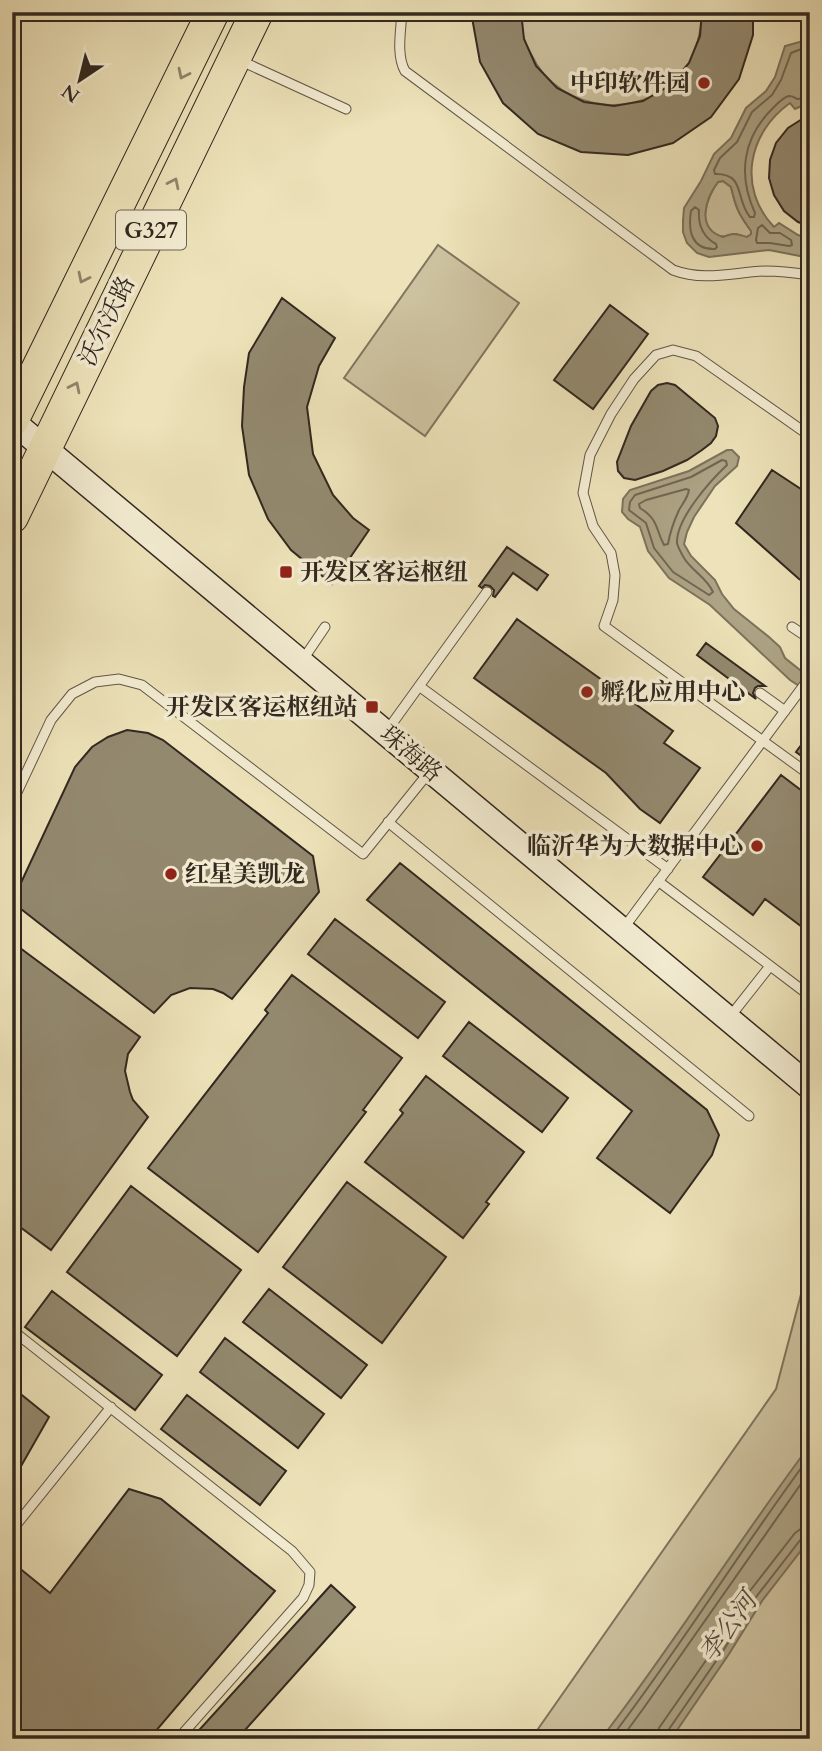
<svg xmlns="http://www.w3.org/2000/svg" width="822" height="1751" viewBox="0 0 822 1751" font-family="Cardo,'Noto Serif SC',serif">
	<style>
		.green { fill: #cdc29f; stroke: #80755f; stroke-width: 2 }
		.water { fill: #ada385; stroke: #7c725c; stroke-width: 2; fill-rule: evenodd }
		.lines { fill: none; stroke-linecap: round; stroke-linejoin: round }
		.shore { stroke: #706652; stroke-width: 2 }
		.building { fill: #93896f; stroke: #32281f; stroke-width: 2 }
		.lane-casing { stroke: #615646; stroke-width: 11 }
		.secondary-casing { stroke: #32281f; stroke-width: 27 }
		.highway-casing { stroke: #32281f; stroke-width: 34 }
		.lane { stroke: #f3ecd2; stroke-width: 9 }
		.secondary { stroke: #f3ecd2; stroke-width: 24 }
		.highway { stroke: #ede2b9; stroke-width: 32 }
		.oneway { stroke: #90856c }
		.poi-dot { fill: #8f2418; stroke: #f3ecd2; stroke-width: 2.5 }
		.labels { text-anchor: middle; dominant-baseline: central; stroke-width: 7; stroke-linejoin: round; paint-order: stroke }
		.shield { fill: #f3ecd2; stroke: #6c6355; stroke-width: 2 }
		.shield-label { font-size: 23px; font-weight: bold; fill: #32281f }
		.poi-label { font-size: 24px; font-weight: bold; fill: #32281f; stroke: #f3ecd2; text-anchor: end }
		.street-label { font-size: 24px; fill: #32281f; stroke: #f3ecd2 }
		.water-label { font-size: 26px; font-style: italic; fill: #574d3e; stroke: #f3ecd2 }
	</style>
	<rect width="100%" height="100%" fill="#ede2b9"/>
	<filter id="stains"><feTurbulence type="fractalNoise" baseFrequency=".00286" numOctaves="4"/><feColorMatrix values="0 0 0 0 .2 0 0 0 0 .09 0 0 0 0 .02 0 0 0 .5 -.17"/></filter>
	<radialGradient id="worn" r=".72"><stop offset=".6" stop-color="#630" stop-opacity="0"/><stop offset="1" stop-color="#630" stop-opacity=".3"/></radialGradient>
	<!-- green -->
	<path class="green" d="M521 12H702C701 30 698 48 689 64 651 123 560 117 531 54 528 49 525 44 524 39 521 31 522 21 521 12Z
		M723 181 731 187C736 208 738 213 751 231V234L747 238C746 237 737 234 736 234 730 234 726 238 719 236 694 231 708 194 718 182Z
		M438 245 519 303 425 436 344 378Z
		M810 1260V1739H531L776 1389Z"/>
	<!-- water -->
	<path class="water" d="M803 41 810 42V102L795 109 790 103C748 133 737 188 774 227L779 223 798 235 810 239V258L769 250 709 257 697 253 687 243 683 232V221L684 208 701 181 714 154 731 138 746 108 766 91 775 77 785 46ZM723 181 731 187C736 208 738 213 751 231V234L747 237C736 234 735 232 723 237 696 229 705 199 718 182Z
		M727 450H732L739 457 737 466 715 486 694 517 687 532 684 544 691 556 715 580 722 594 734 609 769 637 780 647 785 658 810 678V693L790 680 710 605 669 578 648 551 640 527 628 519 622 512 623 499 630 490 689 471Z
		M810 1445V1539L762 1601 729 1654 671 1739H601C674 1644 738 1541 810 1445Z"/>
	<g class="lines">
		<!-- shore -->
		<path class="shore" d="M810 48H804L791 53 781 80 772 95 752 112 737 142 720 158 714 170 715 174C746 173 735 200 750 217H754L755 213C738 176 742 139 772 109 776 105 783 97 789 96 795 96 794 99 799 99 803 98 806 96 810 96
			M695 207 699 210C698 225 703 237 716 244L717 247 715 249C691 250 688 230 691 211Z
			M762 225 770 233H780L791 240 792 245 789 246 770 243H757L756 240 758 228Z
			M722 460 726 461 727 465C710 481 676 519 677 543 678 548 682 554 684 558 692 571 707 578 713 592L709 595 673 572 654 548 646 523 629 510 630 502 635 495 691 477Z
			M686 489 689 490C688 497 683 503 679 510 674 521 670 532 668 544L664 545C655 528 659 520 640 508L639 504 646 500Z
			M610 1739C680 1648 741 1549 810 1456
			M621 1739 643 1709 810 1471
			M657 1739 659 1728 716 1646 749 1592 795 1533 802 1528 810 1527
			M666 1739 667 1732 723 1651 756 1597 801 1539 810 1536"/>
	</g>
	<!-- building -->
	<path class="building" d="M471 12H521L524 39 536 66 557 88 584 102 614 106 643 101 669 86 689 63 700 36 702 12H753V35L739 79 711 117 673 143 628 155 581 152 538 134 503 103 480 62Z
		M810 114V226L798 222 784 211 774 195 769 178 770 160 776 143 788 128Z
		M282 298 335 338 319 366 307 407 313 454 333 495 353 518 369 530 332 584 291 550 268 519 249 475 242 426 244 387 249 353Z
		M610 305 648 334 593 409 554 380Z
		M667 383 675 385 715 418 718 426 716 436 711 443 702 450 687 460 663 471 635 480 624 478 618 471 617 462 631 426 651 391 658 385Z
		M772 470 810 495V586L799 579 736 523Z
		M507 547 548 575 537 590 513 573 495 597 493 596 494 590 490 586 485 585 482 588 479 586Z
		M517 619 673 731 664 743 700 768 660 823 640 809 606 773 474 678Z
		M706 643 765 686H758L755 688 753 693 756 699 697 655Z
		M127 730 148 733 163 740 313 856 319 892 232 999 223 993 213 989 190 988 171 995 154 1013 12 902 75 767 92 747 108 737Z
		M810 733V762L796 752Z
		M781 775 810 797V933L765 899 753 915 703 877Z
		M400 863 707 1110 719 1135 712 1155 670 1213 597 1158 632 1111 367 900Z
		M335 919 445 1002 418 1038 308 954Z
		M12 942 140 1037 128 1054 125 1071 130 1092 133 1100 148 1117 51 1250 12 1221Z
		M292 975 402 1058 363 1110 366 1112 258 1252 148 1168 268 1013 265 1010Z
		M469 1022 568 1098 542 1132 443 1056Z
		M426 1076 524 1152 486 1202 489 1204 463 1238 365 1162 403 1113 400 1110Z
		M347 1182 446 1257 382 1343 283 1267Z
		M131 1186 241 1270 177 1356 67 1272Z
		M269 1289 367 1365 341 1398 243 1322Z
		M52 1291 162 1375 135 1410 25 1327Z
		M225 1338 324 1414 298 1448 200 1372Z
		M12 1387 49 1417 12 1482Z
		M187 1395 286 1471 260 1505 161 1429Z
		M129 1489 161 1499 275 1591 149 1739H12V1562L50 1593Z
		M331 1585 355 1607 237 1739H191Z"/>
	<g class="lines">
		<!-- lane casing -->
		<g class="lane-casing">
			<path id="lane" d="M402 12C401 30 396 55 405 71L673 270C705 282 734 272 766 271 780 271 796 273 810 275
				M239 60 346 109
				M810 436 696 356 673 350 656 355 634 379 611 414 590 455 583 493 593 526 611 553 615 575 613 600 604 626 810 775
				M792 627 810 639
				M302 661 325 627
				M419 686 668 869
				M760 693 785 711
				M386 732 487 592
				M12 803 51 720 72 694 95 682 119 679 142 685 363 854 430 771
				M388 822 749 1116
				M658 881 810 996
				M623 929 810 677
				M729 1018 770 966
				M12 1330 292 1551 310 1572 309 1585 303 1598 178 1739
				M12 1530 111 1407"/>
		</g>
		<!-- secondary casing -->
		<g class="secondary-casing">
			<path id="secondary" d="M12 421 810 1087"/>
		</g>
		<!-- highway casing -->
		<g class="highway-casing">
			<path id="highway" d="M12 421 213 12
				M12 517 257 12"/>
		</g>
		<!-- lane -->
		<use href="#lane" class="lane"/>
		<!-- secondary -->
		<use href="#secondary" class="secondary"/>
		<!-- highway -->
		<use href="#highway" class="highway"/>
	</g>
	<!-- one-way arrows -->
	<defs><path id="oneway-chevron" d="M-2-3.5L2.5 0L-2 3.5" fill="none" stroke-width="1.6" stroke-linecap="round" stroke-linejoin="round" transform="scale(1.75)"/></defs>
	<g class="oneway">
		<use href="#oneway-chevron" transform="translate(183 74) rotate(116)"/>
		<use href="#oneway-chevron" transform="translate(174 183) rotate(-64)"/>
		<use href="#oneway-chevron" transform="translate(83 278) rotate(116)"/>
		<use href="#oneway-chevron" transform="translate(75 387) rotate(-64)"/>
	</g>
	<!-- markers -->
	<g class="poi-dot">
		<circle cx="704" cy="83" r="7"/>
		<rect x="279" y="565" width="14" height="14" rx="3.5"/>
		<circle cx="587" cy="692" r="7"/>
		<rect x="365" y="700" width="14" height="14" rx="3.5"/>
		<circle cx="757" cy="846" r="7"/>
		<circle cx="171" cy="874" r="7"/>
	</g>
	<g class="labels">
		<!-- shield labels -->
		<rect class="shield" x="116" y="210.5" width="70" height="39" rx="5"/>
		<g class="shield-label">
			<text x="151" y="230">G327</text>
		</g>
		<!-- poi labels -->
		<g class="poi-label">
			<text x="690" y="83">中印软件园</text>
			<text x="300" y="572" text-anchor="start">开发区客运枢纽</text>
			<text x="601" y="692" text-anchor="start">孵化应用中心</text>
			<text x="358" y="707">开发区客运枢纽站</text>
			<text x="743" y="846">临沂华为大数据中心</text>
			<text x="185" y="874" text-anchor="start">红星美凯龙</text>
		</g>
		<!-- street labels -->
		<g class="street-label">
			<text transform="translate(107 321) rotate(-64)">沃尔沃路</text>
			<text transform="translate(411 754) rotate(40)">珠海路</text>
		</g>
		<!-- water labels -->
		<g class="water-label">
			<text transform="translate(728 1627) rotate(-54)">李公河</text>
		</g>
	</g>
	<!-- margin -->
	<rect width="822" height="1751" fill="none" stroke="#ede2b9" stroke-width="42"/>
	<rect x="14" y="14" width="794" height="1723" fill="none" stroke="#32281f" stroke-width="3.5"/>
	<rect x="21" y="21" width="780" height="1709" fill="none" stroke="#32281f" stroke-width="2"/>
	<!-- north arrow -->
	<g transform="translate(80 80) rotate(215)" stroke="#f3ecd2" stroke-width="5" paint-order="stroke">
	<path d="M0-5L12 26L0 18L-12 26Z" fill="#32281f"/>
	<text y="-10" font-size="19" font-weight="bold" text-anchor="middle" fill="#32281f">N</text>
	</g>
	<rect width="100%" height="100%" filter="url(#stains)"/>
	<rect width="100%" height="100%" fill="url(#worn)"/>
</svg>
